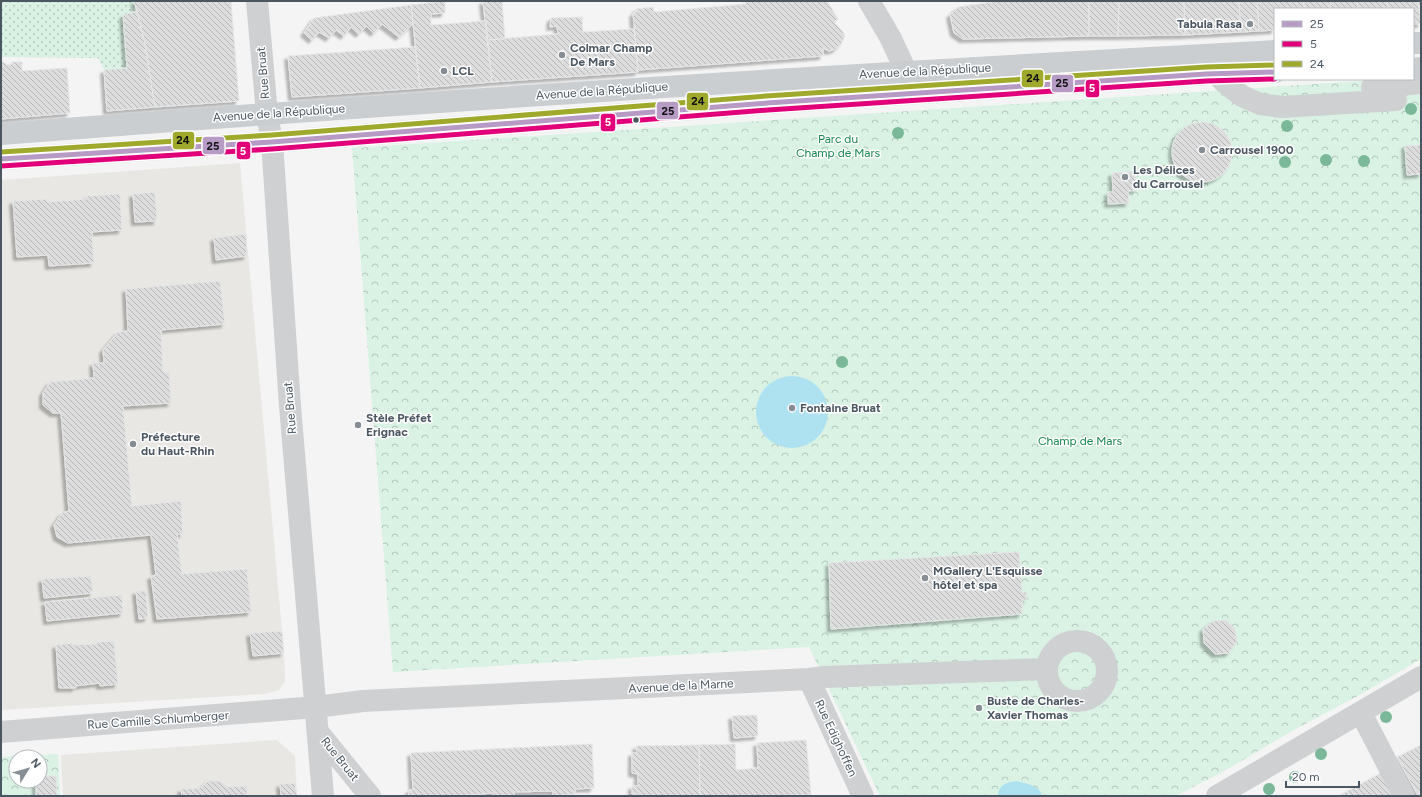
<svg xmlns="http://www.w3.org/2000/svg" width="1422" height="797" viewBox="0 0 1422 797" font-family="Figtree,sans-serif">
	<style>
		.commercial { fill: #e8e7e3 }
		.grass { fill: url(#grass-dots) }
		.forest { fill: url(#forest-crowns); fill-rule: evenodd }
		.water { fill: #aee2f0 }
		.building { fill: url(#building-back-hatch); stroke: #e5e6e7; filter: url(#shadow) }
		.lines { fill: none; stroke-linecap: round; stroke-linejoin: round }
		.minor { stroke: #ced0d2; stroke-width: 22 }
		.major { stroke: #caced1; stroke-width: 22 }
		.bus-1-casing { stroke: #fff; stroke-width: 8 }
		.bus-2-casing { stroke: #fff; stroke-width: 8 }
		.bus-3-casing { stroke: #fff; stroke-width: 8 }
		.bus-1 { stroke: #b79bc5; stroke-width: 5 }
		.bus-2 { stroke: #e2007a; stroke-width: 5 }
		.bus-3 { stroke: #9fa92c; stroke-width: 5 }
		.tree { fill: #7ab899 }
		.poi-dot { fill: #868d94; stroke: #fff; stroke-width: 1.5 }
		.bus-dot { fill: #4a5661; stroke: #fff; stroke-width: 1.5 }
		.labels { text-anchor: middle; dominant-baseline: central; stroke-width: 3; stroke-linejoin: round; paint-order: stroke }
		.poi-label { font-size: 12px; font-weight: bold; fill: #4a5661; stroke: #fff; text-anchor: start }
		.street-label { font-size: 12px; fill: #4a5661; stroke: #fff }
		.park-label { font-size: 12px; fill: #17864f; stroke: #fff }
		.line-badge { stroke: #fff; stroke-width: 1.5 }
		.badge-label { font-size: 11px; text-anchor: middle; font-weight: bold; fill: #fff }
		.pale-badge-label { font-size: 11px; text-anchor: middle; font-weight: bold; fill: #111 }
	</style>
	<defs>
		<pattern id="grass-dots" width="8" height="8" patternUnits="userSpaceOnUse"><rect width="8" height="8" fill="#d9f2e3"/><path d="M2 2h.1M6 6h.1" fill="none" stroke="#b2c7bb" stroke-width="1.8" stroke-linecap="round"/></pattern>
		<pattern id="forest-crowns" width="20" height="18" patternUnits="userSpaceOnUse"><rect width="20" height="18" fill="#d9f2e3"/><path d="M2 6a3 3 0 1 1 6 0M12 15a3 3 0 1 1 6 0" fill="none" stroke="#b2c7bb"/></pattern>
		<pattern id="building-back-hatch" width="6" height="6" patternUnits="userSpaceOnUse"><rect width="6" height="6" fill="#ddddde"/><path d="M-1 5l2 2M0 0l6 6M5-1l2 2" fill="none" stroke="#b5b6b7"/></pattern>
		<filter id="shadow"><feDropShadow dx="-3.5" dy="3.5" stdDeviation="1" flood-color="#0004"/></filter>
	</defs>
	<rect width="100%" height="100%" fill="#f4f4f4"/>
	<!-- commercial -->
	<path class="commercial" d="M240 163 284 653 285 681 279 690 265 694 1 710V180Z
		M277 740 295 756 297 796H63L61 755Z"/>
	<!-- grass -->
	<path class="grass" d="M1 1H134L137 11 124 15 127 68 104 70 98 58 1 57Z"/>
	<!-- forest -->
	<path class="forest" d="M1421 77V659L1363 693 1294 730 1219 774 1175 796H880L809 647 393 672 352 148Z
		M58 754 60 796H1V757ZM16 757H40V781H16Z"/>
	<!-- water -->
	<path class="water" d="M756 412a36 36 0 1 1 72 0a36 36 0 1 1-72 0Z
		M1017 781C1026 784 1040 785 1042 796H998C998 785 1007 782 1017 781Z"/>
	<!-- building -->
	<path class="building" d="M134 1H231L239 101 155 107 145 44Z
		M445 1V13L431 14V25L486 21 492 82 420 88 411 5Z
		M483 1H502L505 39 487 40Z
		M746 1H827L838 19 834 22 843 32 845 36 841 44 836 49 829 51 823 48V56L638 70 633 13H636V9L653 7 654 12 746 4Z
		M999 1H1089V36L963 39 954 33 950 15 958 7Z
		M1089 1H1119L1118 36H1089Z
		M1119 1H1184L1185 35 1118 36Z
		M1184 1H1237L1238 3H1239L1241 32 1185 35Z
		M1242 1H1257L1259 31 1241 32 1239 3Z
		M1257 1H1304V9H1275V30L1259 31Z
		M1304 1H1330L1331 9H1304Z
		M1330 1H1357L1358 9H1331Z
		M1357 1H1387L1388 9H1358Z
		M1387 1H1418L1421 24H1413V9H1388Z
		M1418 1H1421V19Z
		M411 5 413 24 399 37 382 24 374 33 366 26 359 34 351 27 344 36 336 30 329 38 319 32 312 40 304 33 314 18Z
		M137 11 145 44 155 107 107 111 104 70 127 68 123 15Z
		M582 17 583 32 634 29 638 72 492 82 487 40 558 34 557 26 550 27 551 18Z
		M415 47 420 88 292 97 288 56Z
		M1 62H3L7 65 12 64V62H22V71L67 68 70 113 1 119Z
		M1172 152a30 30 0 1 1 60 0a30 30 0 1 1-60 0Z
		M1421 145V174L1407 175 1405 146Z
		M1135 171 1136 190 1128 191 1129 203 1108 204V192H1113L1112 173Z
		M155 192 157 221 135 222 133 194Z
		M120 194 122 230 92 232 94 263 49 266 48 255 17 257 13 201 47 199V202L87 199V196Z
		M246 234 247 256 216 260 214 238Z
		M220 281 225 324 161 330 163 372H169L171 403 123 406 132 506 181 501 183 534H177L182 574 247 569 251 612 157 619 151 576 156 575 151 535 68 543 57 537 54 525 62 513 69 511 61 413H53L43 405V393L50 382 94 378 93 363H104L103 350 118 332 128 331 126 289Z
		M1019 552 1022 592H1026L1027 600H1022V614L831 629 829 563Z
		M91 576 93 593 44 598 42 579Z
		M136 591H146L148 618 139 619Z
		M122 595 123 613 47 621 45 602Z
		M1226 620 1235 629 1237 641 1229 653 1215 654 1204 643 1203 629 1213 621Z
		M282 631 284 653 253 656 250 633Z
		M114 641 118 684 100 686V683L75 686 76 688H59L56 645 73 643V645L97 644V642Z
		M757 715 758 736 734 738 732 716Z
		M806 740 811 795 700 796 699 745 735 744 736 770 758 768 757 743Z
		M592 744 594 788 575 789V794L553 796V791L514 792V796H493V793L456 796H409V790H413L411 753Z
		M699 745 700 796H638V794H632V786H638V774L632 773V753H637L636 746Z
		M1421 745V792L1417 794 1397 757Z
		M1381 773 1393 796H1346L1344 793Z
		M40 776H56L57 796H36V781H40Z
		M208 781H220L227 787 247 786V796H182L181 789 200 788Z
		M295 783 297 796H281L280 784Z"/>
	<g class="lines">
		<!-- minor -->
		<path class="minor" d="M257 1 267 114 272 142 290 406 323 796
			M869 1 890 37 906 71 910 90
			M1216 73 1223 81 1242 96 1260 104 1282 107 1396 100
			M1372 87 1421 83
			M1047 671a30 30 0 1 1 60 0a30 30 0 1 1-60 0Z
			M809 679 863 796
			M1361 713 1404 796
			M1 732 316 707 363 701 809 679 824 677 1046 669
			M318 732 370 796
			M1217 796 1421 677"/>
		<!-- major -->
		<path class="major" d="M1413 43H1421
			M1413 69 1421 68
			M1 134C425 101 850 74 1275 51
			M1 159 272 142 767 103 1206 74 1275 72"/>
		<!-- bus-1 casing -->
		<g class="bus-1-casing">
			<path id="bus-1" d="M1 159 272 142 767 103 1206 74 1275 72"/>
		</g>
		<!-- bus-2 casing -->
		<g class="bus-2-casing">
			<path id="bus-2" d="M1 166 272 149 768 110 1206 81 1275 79"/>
		</g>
		<!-- bus-3 casing -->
		<g class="bus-3-casing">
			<path id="bus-3" d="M1 152 272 135 766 96 1206 67 1275 65"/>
		</g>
		<!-- bus-1 -->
		<use href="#bus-1" class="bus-1"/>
		<!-- bus-2 -->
		<use href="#bus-2" class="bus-2"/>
		<!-- bus-3 -->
		<use href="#bus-3" class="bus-3"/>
	</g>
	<!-- trees -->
	<g class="tree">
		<circle cx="1411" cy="109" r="6"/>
		<circle cx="1287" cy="126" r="6"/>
		<circle cx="898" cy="133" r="6"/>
		<circle cx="1326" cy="160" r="6"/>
		<circle cx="1364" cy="161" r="6"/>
		<circle cx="1285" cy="162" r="6"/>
		<circle cx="842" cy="362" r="6"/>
		<circle cx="1386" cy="717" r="6"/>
		<circle cx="1321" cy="754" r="6"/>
		<circle cx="1295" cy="777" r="6"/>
		<circle cx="1269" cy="789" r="6"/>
	</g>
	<!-- markers -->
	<g class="poi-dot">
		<circle cx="1250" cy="24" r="4"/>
		<circle cx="562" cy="55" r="4"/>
		<circle cx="444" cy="71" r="4"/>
		<circle cx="1202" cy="150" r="4"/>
		<circle cx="1125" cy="177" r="4"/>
		<circle cx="792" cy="408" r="4"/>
		<circle cx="358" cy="425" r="4"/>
		<circle cx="133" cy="444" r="4"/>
		<circle cx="925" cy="578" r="4"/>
		<circle cx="979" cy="708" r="4"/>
	</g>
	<circle class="bus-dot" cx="636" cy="120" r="3.5"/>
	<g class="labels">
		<!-- poi labels -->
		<g class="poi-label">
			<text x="1242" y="24" text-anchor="end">Tabula Rasa</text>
			<text x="570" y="48">Colmar Champ<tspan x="570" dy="14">De Mars</tspan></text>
			<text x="452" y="71">LCL</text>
			<text x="1210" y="150">Carrousel 1900</text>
			<text x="1133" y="170">Les Délices<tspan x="1133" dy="14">du Carrousel</tspan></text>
			<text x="800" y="408">Fontaine Bruat</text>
			<text x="366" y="418">Stèle Préfet<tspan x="366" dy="14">Erignac</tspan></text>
			<text x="141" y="437">Préfecture<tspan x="141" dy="14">du Haut-Rhin</tspan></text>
			<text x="933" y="571">MGallery L'Esquisse<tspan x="933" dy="14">hôtel et spa</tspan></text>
			<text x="987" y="701">Buste de Charles-<tspan x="987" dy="14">Xavier Thomas</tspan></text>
		</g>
		<!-- street labels -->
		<g class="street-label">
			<text transform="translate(925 71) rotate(-3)">Avenue de la République</text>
			<text transform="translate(263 73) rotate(-95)">Rue Bruat</text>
			<text transform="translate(602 91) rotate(-4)">Avenue de la République</text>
			<text transform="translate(279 113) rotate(-4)">Avenue de la République</text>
			<text transform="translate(290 408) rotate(-95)">Rue Bruat</text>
			<text transform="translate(681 686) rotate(-3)">Avenue de la Marne</text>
			<text transform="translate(158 720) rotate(-4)">Rue Camille Schlumberger</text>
			<text transform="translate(836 738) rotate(65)">Rue Edighoffen</text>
			<text transform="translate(340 759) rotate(51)">Rue Bruat</text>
		</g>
		<!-- park labels -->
		<g class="park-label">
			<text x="838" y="139">Parc du<tspan x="838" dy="14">Champ de Mars</tspan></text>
			<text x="1080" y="441">Champ de Mars</text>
		</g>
	</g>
	<g class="line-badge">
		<rect x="1021" y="69" width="23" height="19" rx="4" fill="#9fa92c"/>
		<rect x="1051" y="74" width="23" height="19" rx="4" fill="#b79bc5"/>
		<rect x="1085" y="79" width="15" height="19" rx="4" fill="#e2007a"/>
		<rect x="686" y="92" width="23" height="19" rx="4" fill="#9fa92c"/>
		<rect x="656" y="101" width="23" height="19" rx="4" fill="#b79bc5"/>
		<rect x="600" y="113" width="16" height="19" rx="4" fill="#e2007a"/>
		<rect x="172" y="131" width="23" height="19" rx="4" fill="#9fa92c"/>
		<rect x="202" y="136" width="23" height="19" rx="4" fill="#b79bc5"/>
		<rect x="236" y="141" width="15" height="19" rx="4" fill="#e2007a"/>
	</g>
	<g class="badge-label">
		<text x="1092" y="92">5</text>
		<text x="608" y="126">5</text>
		<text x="243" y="155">5</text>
	</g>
	<g class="pale-badge-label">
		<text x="1033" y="82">24</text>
		<text x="1062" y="87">25</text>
		<text x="698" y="105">24</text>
		<text x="668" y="115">25</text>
		<text x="183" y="144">24</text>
		<text x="213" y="150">25</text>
	</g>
	<!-- border -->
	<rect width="1422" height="797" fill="none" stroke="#4a5661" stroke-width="4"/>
	<!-- legend -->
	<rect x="1274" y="8" width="140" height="72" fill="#ffffff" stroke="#b7bbc0"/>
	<rect x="1282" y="21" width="20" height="6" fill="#b79bc5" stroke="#b7bbc0"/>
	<text x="1310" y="28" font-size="12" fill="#4a5661">25</text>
	<rect x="1282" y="41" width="20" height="6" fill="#e2007a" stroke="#b7bbc0"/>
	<text x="1310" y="48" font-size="12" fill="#4a5661">5</text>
	<rect x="1282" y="61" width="20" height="6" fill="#9fa92c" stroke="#b7bbc0"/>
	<text x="1310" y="68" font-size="12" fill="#4a5661">24</text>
	<!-- north arrow -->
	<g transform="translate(28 769) rotate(53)"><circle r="19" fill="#ffffff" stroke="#b7bbc0"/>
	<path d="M0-3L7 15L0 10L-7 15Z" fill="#868d94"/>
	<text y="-6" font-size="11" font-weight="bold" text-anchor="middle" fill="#4a5661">N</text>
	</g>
	<!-- scale -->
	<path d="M1286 781v6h73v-6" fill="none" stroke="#4a5661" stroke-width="2"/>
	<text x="1292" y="781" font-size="12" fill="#4a5661" stroke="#ffffff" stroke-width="3" paint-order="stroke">20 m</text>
</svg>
